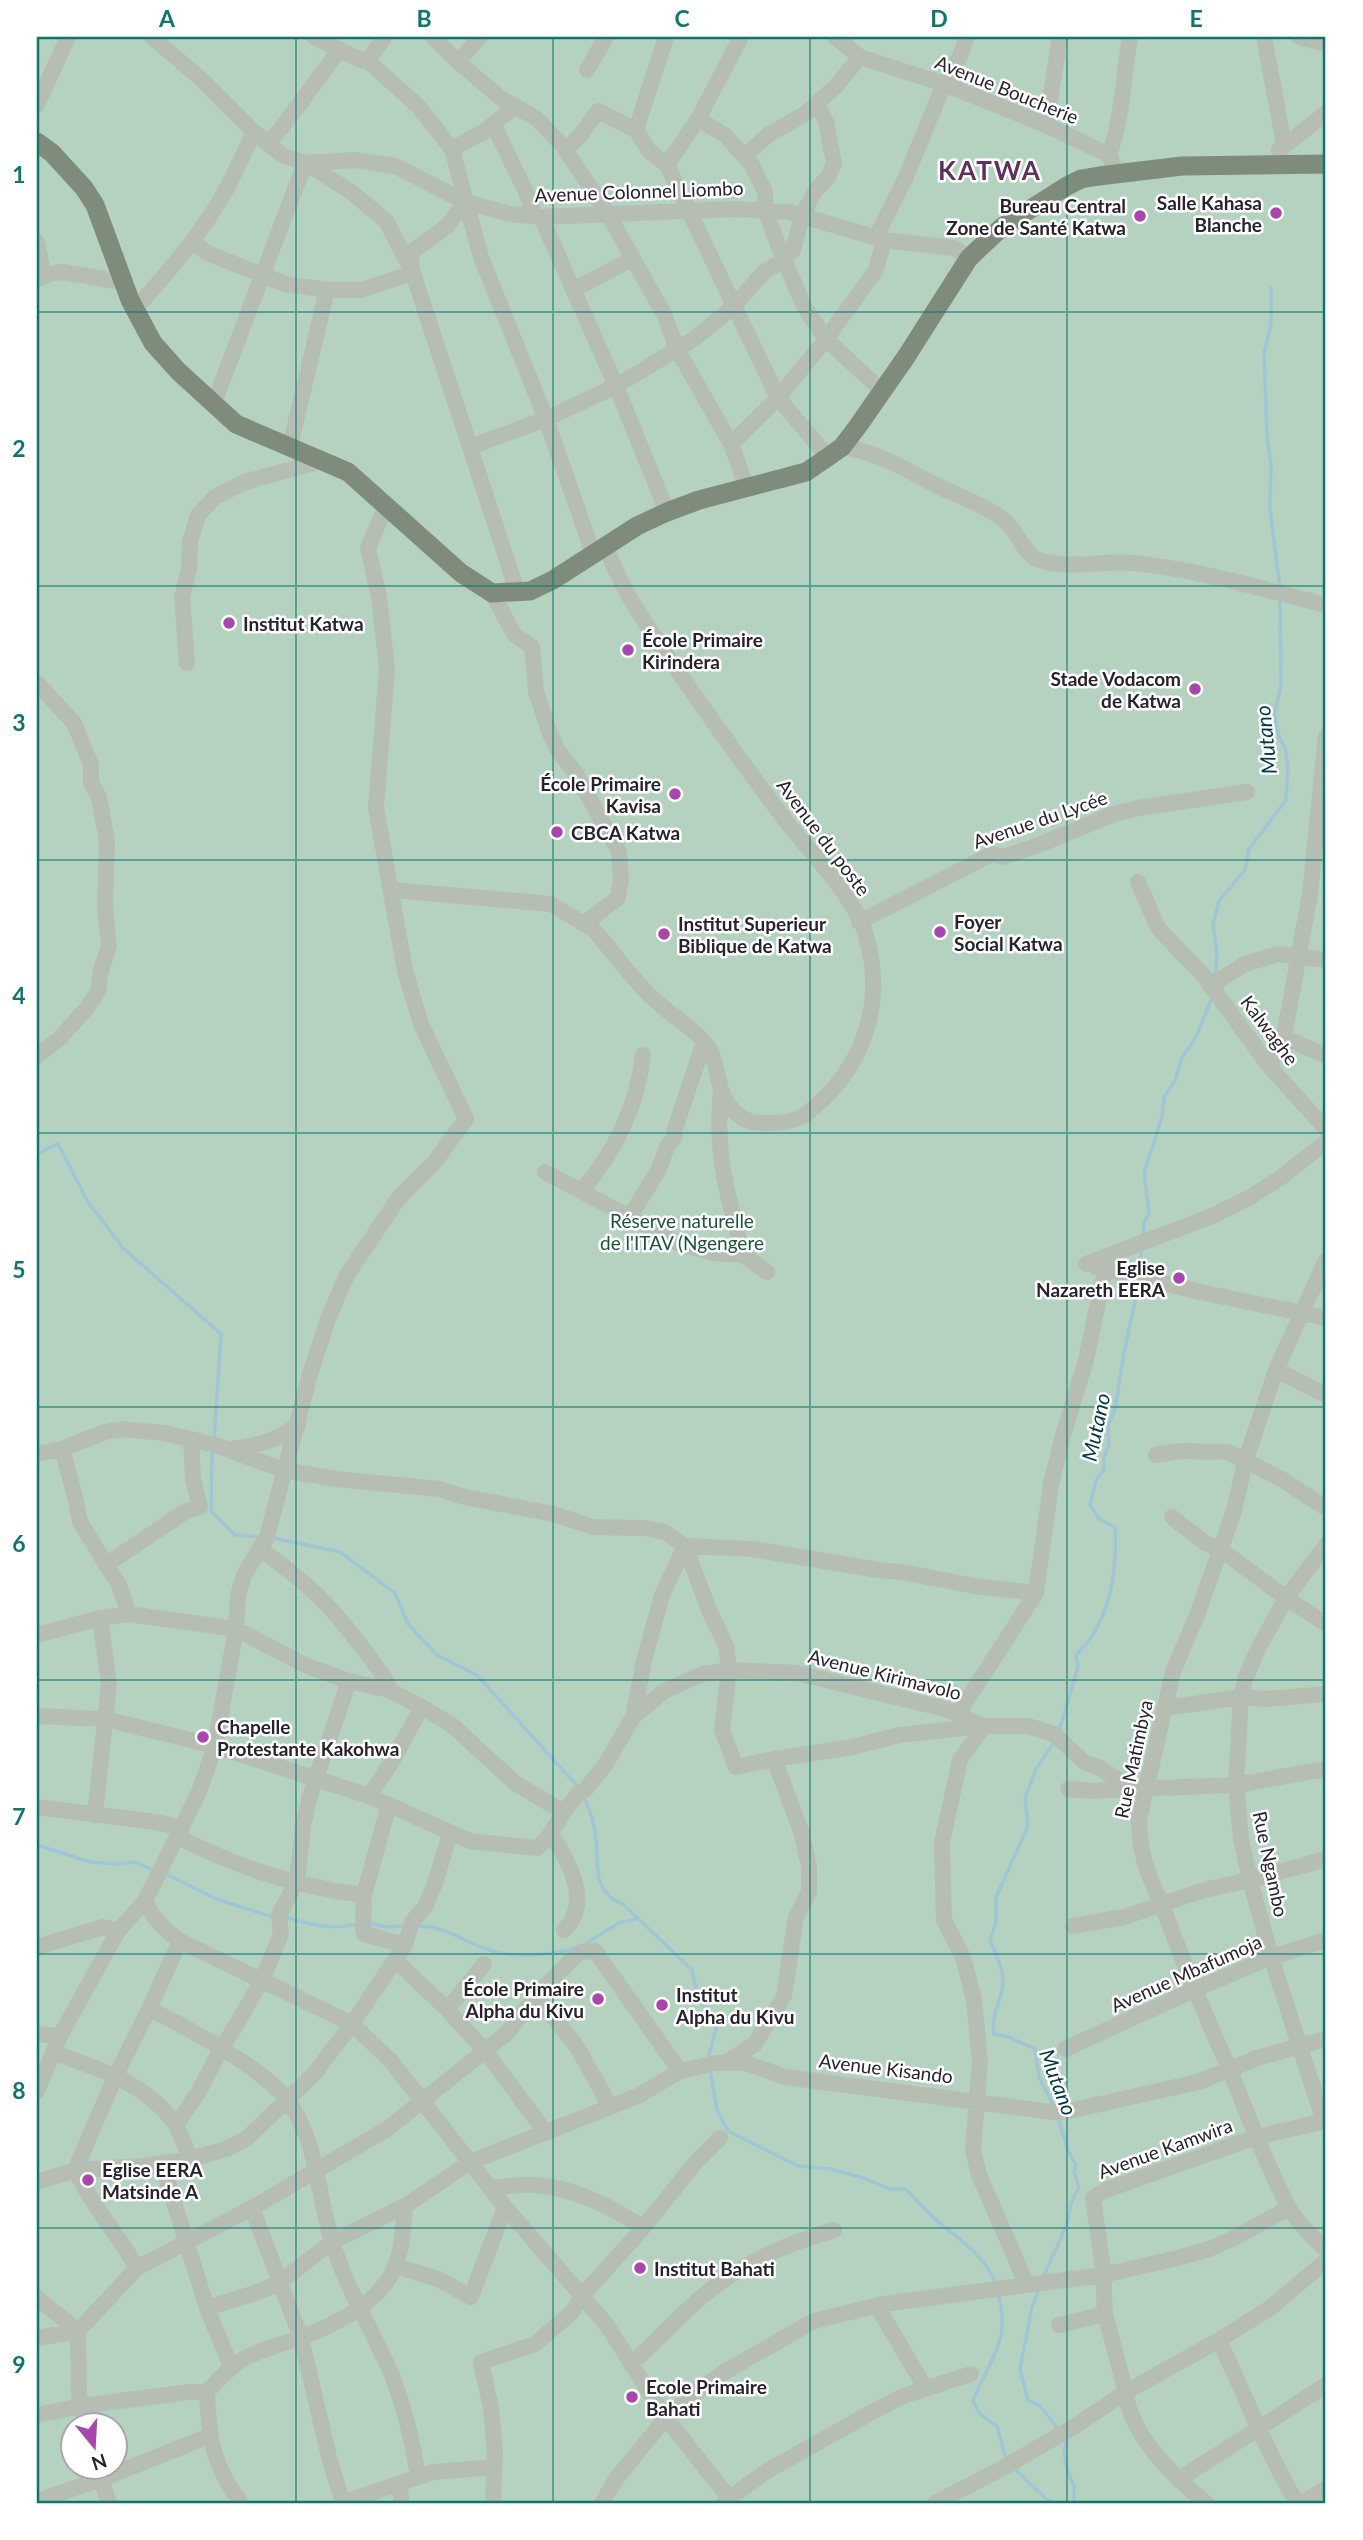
<svg xmlns="http://www.w3.org/2000/svg" width="1363" height="2540" viewBox="0 0 1363 2540" font-family="Lato,sans-serif">
	<style>
		.green { fill: #b5d2c0; fill-rule: evenodd }
		.lines { fill: none; stroke-linecap: round; stroke-linejoin: round }
		.stream { stroke: #a0c6d6; stroke-width: 3.5 }
		.minor { stroke: #b6bdb3; stroke-width: 16 }
		.major { stroke: #808c7b; stroke-width: 19 }
		.grid { fill: none; stroke: #0f766e; stroke-width: 2; stroke-opacity: 0.55 }
		.poi-dot { fill: #a946ad; stroke: #fff; stroke-width: 2.5 }
		.labels { text-anchor: middle; dominant-baseline: central; stroke-width: 5; stroke-linejoin: round; paint-order: stroke }
		.street-label { font-size: 19px; fill: #27222b; stroke: #fff }
		.poi-label { font-size: 19px; font-weight: bold; fill: #27222b; stroke: #fff; text-anchor: start }
		.park-label { font-size: 19px; fill: #1a5439; stroke: #fff }
		.water-label { font-size: 21px; font-style: italic; fill: #003648; stroke: #fff }
		.district-label { font-size: 26px; font-weight: bold; letter-spacing: 2px; fill: #602f61; stroke: #fff }
		.neatline { fill: none; stroke: #0f766e; stroke-width: 2.5 }
		.grid-label { font-size: 23px; text-anchor: middle; font-weight: bold; fill: #0f766e }
	</style>
	<rect width="100%" height="100%" fill="#f9f3fd"/>
	<!-- green -->
	<path class="green" d="M37 37H1326V2503H37ZM74 2424H116V2466H74Z"/>
	<g class="lines">
		<!-- stream -->
		<path class="stream" d="M1271 288V324L1264 353 1267 436 1271 465 1270 509 1280 589
			M1215 978 1217 954 1213 925 1219 901 1245 870 1249 849 1286 800 1288 766 1285 747 1280 740 1274 714 1281 686 1280 597
			M37 1154 58 1144 88 1202 123 1248 221 1334 214 1440
			M1143 1236 1144 1223 1149 1213 1144 1173 1162 1117 1164 1097 1175 1081 1182 1058 1196 1037 1213 995
			M1141 1274 1140 1264 1142 1248
			M212 1451 211 1511 235 1535 262 1537
			M273 1538 340 1552 395 1593 408 1624 437 1655 478 1676 578 1787
			M1059 1731 1078 1667 1076 1655C1082 1648 1090 1641 1094 1633 1112 1602 1117 1563 1115 1527L1099 1519 1090 1505 1096 1480 1104 1469V1457L1109 1445 1108 1425 1115 1409 1124 1353 1139 1282
			M583 1797C590 1808 595 1826 596 1839 599 1866 591 1892 623 1904L692 1970 699 2001 714 2015 717 2025 708 2059
			M37 1845 90 1862 118 1864 135 1862 156 1871
			M164 1873 216 1899 273 1917
			M283 1916C307 1925 333 1930 358 1924
			M369 1923 386 1927 406 1926
			M417 1926C443 1925 465 1942 489 1950 514 1958 549 1956 575 1948
			M585 1944 619 1923 636 1919
			M710 2070 717 2110 728 2131 798 2166 831 2169 864 2178 889 2189H905C918 2200 928 2214 941 2224 961 2241 989 2259 996 2286
			M1054 2107 1039 2077 1035 2049 1009 2037 994 2034C991 2016 999 2006 1002 1989 1006 1972 995 1955 990 1939L996 1923V1897L1028 1826 1025 1798 1036 1769 1055 1741
			M1043 2278C1050 2262 1057 2246 1064 2231 1072 2215 1066 2207 1079 2188L1074 2171 1076 2165 1068 2150 1058 2118
			M1039 2289 1032 2307 1020 2369 1028 2400 1040 2406 1060 2431
			M998 2293C1012 2342 989 2359 973 2401L980 2414 997 2426 1006 2459
			M1063 2438 1066 2442 1064 2452 1067 2469 1074 2486V2503
			M1013 2467 1047 2500 1053 2503"/>
		<!-- minor -->
		<path class="minor" d="M152 37 201 79 254 132 282 155 305 163 355 160 395 166 466 202 510 214 541 217 735 209 789 212 884 240 954 248 969 258
			M314 37 361 60 368 61 418 106 452 149 481 257 546 419 593 553
			M433 37 458 62 502 99 536 118 563 146 608 214 664 314 677 349 731 444 747 488
			M835 37 860 57 944 84 1046 125 1109 155 1117 173
			M1264 37 1284 144
			M1299 37 1326 44
			M368 61 384 37
			M458 62 480 37
			M587 70 606 37
			M37 105 68 37
			M698 119 726 136 752 165 765 192V210L784 260 805 308 826 339 882 391
			M493 124 525 190 535 216
			M1046 125 1060 37
			M636 130 666 37
			M268 143 284 125 340 49
			M452 149 485 131 515 106
			M566 150 582 133 598 111 636 130 649 151 667 165 778 398 828 457
			M1279 150 1326 113
			M1109 155C1123 118 1123 76 1130 37
			M745 156 768 135 805 114 836 86 860 57
			M667 165 698 119 741 37
			M541 217 616 386 667 512
			M876 237 905 179 944 84 960 56 967 37
			M192 241 207 253 285 284 327 290H361L413 273
			M37 242 44 277
			M412 269 411 252 445 228 466 202
			M37 279 50 274 63 272 122 282
			M573 290 632 259
			M135 309C161 280 187 251 208 219 227 192 240 161 254 132
			M214 403 305 163 350 191 386 221 413 273 517 591
			M731 444 778 398 826 339 876 270 884 240
			M290 446 327 290
			M470 447 546 419 616 386 694 339 733 307 764 272 784 260 793 250 802 216 815 191 828 177 834 163 826 122 817 104
			M842 447C883 453 904 470 940 487 961 497 987 506 1005 521 1019 533 1023 554 1039 560 1068 570 1104 560 1134 563 1199 570 1263 589 1326 605
			M492 593 514 634 532 647 536 691 549 731 557 749 576 774 619 852 621 880 618 898 585 923
			M187 663 182 597 189 569 190 542 198 515 215 497 245 482 321 461
			M37 683 74 723 91 765V783L99 797 107 841 105 908 109 946 101 970 98 991 87 1008 59 1039 37 1056
			M1138 882 1158 928 1204 976 1269 1066 1326 1129
			M392 890 551 904 594 930C615 954 633 981 657 1002 672 1016 702 1033 711 1052 722 1076 714 1097 741 1117 754 1127 793 1124 806 1114 863 1070 886 1005 866 936 856 899 813 855 788 824 751 775 715 725 680 674 652 633 623 594 606 547
			M859 922 992 854 1003 857 1036 846 1114 814 1138 808 1247 792
			M1210 986 1245 964 1278 954 1326 960
			M1284 1037 1326 1056
			M1269 1066 1284 1037 1310 894 1326 736
			M721 1091C716 1142 722 1174 735 1223 738 1234 739 1244 743 1255
			M545 1172 680 1244 714 1253 743 1255 767 1272
			M582 1190C615 1152 637 1106 643 1055
			M630 1216 658 1171 667 1147 675 1136 674 1132 704 1042
			M1326 1260 1276 1370 1245 1462 1234 1511 1197 1615 1173 1672 1139 1820C1139 1861 1152 1880 1166 1916 1185 1966 1205 2015 1227 2064 1247 2111 1264 2161 1288 2206 1298 2224 1312 2236 1326 2250
			M1086 1264 1212 1216 1247 1199 1279 1179 1326 1142
			M1096 1267 1200 1292 1326 1318
			M1276 1370 1326 1395
			M62 1449 75 1497 80 1522 119 1585 129 1614
			M232 1449C257 1446 277 1440 298 1425
			M37 1454 62 1449 105 1432 121 1429 164 1433 216 1445 283 1470 336 1479 439 1489 465 1497 553 1514 593 1527 643 1528 665 1532 685 1546 752 1549 878 1570 902 1572 974 1586 1036 1593
			M1156 1455 1179 1451 1228 1452 1283 1480 1326 1508
			M1172 1517 1205 1543 1220 1549 1286 1598 1326 1624
			M685 1546 709 1610 726 1646 729 1670 722 1730 736 1767 774 1759 853 1747 899 1735 983 1726
			M261 1550C318 1588 350 1628 388 1683L389 1690
			M107 1564 186 1511 200 1507 193 1479 191 1439
			M37 1635 100 1618 129 1614 236 1629 307 1666 349 1681 389 1690 422 1707 452 1725 515 1783 564 1812
			M1166 1708 1241 1697 1268 1699 1326 1694
			M958 1714 1036 1593 1051 1484 1064 1432 1086 1360 1105 1269
			M37 1716 105 1719 215 1746 369 1796 470 1841 537 1848 548 1837 564 1812 577 1795 586 1789 607 1762 633 1717 644 1661 662 1595 685 1546
			M633 1717 664 1691 703 1674 729 1670 797 1673 945 1709 984 1726H1028L1054 1734 1084 1762 1100 1768 1132 1789 1236 1785 1326 1769
			M984 1726 960 1760 942 1842 944 1920 963 1957 974 2000 980 2062 973 2150 979 2175 1027 2285
			M1068 1789 1092 1791 1130 1789
			M369 1796 391 1763 422 1707
			M389 1805 364 1895 363 1929 364 1934 405 1945
			M37 1807 156 1822 182 1828
			M95 1815 109 1683 100 1618
			M551 1834C568 1861 593 1902 564 1930
			M177 1836C237 1868 297 1887 364 1895
			M145 1901C154 1920 164 1929 180 1941L352 2024 391 2061 505 2207 606 2324 666 2418 733 2503
			M1073 1926 1124 1917 1204 1890 1250 1880 1326 1859
			M37 1947 103 1927 118 1931
			M395 1960 446 2008 486 2052 546 2133
			M536 1996 577 2047 610 2106
			M446 2008 457 1998 484 1964
			M149 2009C185 2026 264 2069 287 2100 318 2141 317 2194 332 2241 346 2289 374 2332 393 2378 405 2410 413 2443 418 2476
			M37 2034 60 2036
			M1065 2049 1194 1990 1271 1957 1326 1940
			M54 2053C99 2068 147 2084 175 2124 181 2133 185 2148 191 2159
			M727 2062 755 2044 784 1996 796 1917 809 1892V1866L801 1831 774 1759
			M37 2091 60 2036 118 1931 145 1901 199 1792 215 1746 236 1629 238 1595 244 1575 267 1537 311 1371 328 1319 347 1275 398 1199 434 1163 466 1119 421 1024 405 971 376 808 387 668 379 597 368 548 386 506
			M1324 2122 1271 1957 1250 1880 1241 1839 1236 1785 1241 1697 1245 1679 1258 1649 1286 1598 1326 1545
			M176 2125 199 2091 221 2049 238 2022 262 1980 281 1934 279 1915 297 1881 303 1826 309 1799 349 1681
			M162 2164 207 2308 231 2367
			M37 2182 75 2170 144 2166 191 2159 229 2148 247 2138 314 2074 352 2024 405 1945 412 1922 425 1907 435 1883 450 1834
			M490 2188C505 2187 521 2184 535 2185 575 2188 610 2206 643 2228
			M252 2208 301 2338 330 2461 343 2503
			M396 2266 438 2279 471 2297 505 2207
			M137 2268C118 2234 92 2206 75 2170L115 2077 149 2009 180 1941
			M37 2298 78 2331 79 2395 86 2424
			M877 2306 926 2389
			M207 2308 255 2293 279 2283 332 2242 405 2206 470 2162 638 2096 680 2071 716 2063H746L785 2077 1052 2112 1069 2111 1198 2082 1257 2058 1326 2039
			M1059 2325 1105 2314
			M37 2338 78 2331 137 2268 252 2208 387 2129 507 2033 536 1996 570 1961 581 1952 595 1951 680 2071
			M1219 2340C1245 2395 1266 2451 1297 2503
			M631 2364C662 2337 689 2304 722 2281 756 2257 795 2241 834 2230
			M37 2415 81 2406 189 2392H207
			M97 2466 109 2503
			M1178 2480 1326 2385
			M399 2484 402 2503
			M37 2501 101 2479 209 2436
			M241 2503C212 2464 209 2439 207 2392 219 2379 231 2366 247 2357 262 2349 280 2345 297 2339 333 2326 378 2305 394 2269 403 2249 403 2226 405 2206
			M342 2503 433 2472 494 2467
			M493 2503 495 2451 491 2408 481 2362 535 2344 571 2313 582 2296 643 2228 696 2162 720 2138
			M602 2503 616 2479 637 2453 666 2418 691 2396 726 2371 814 2321 883 2304 1103 2275 1178 2258 1209 2249 1234 2238 1289 2208
			M723 2503 767 2471 874 2411 903 2396 971 2374
			M935 2503 1001 2469 1075 2426 1126 2392 1219 2340 1270 2308 1326 2261
			M1206 2503C1175 2478 1129 2434 1126 2392L1105 2314 1103 2268 1093 2198 1106 2190 1256 2137 1326 2121
			M1302 2503 1326 2488"/>
		<!-- major -->
		<path class="major" d="M37 142 52 153 84 188 95 205 130 300 153 343 178 371 236 424 348 472 461 573 492 593 530 591 553 580 637 526 667 512 699 500 806 472 828 457 842 447 858 426 906 357 969 258 1002 227 1067 186 1081 179 1099 176 1182 166 1326 164"/>
	</g>
	<!-- grid -->
	<path class="grid" d="M296 37V2503M553 37V2503M810 37V2503M1067 37V2503M37 312H1326M37 586H1326M37 860H1326M37 1133H1326M37 1407H1326M37 1680H1326M37 1954H1326M37 2228H1326"/>
	<!-- markers -->
	<g class="poi-dot">
		<circle cx="1276" cy="213" r="7"/>
		<circle cx="1140" cy="216" r="7"/>
		<circle cx="229" cy="623" r="7"/>
		<circle cx="628" cy="650" r="7"/>
		<circle cx="1195" cy="689" r="7"/>
		<circle cx="675" cy="794" r="7"/>
		<circle cx="557" cy="832" r="7"/>
		<circle cx="940" cy="932" r="7"/>
		<circle cx="664" cy="934" r="7"/>
		<circle cx="1179" cy="1278" r="7"/>
		<circle cx="203" cy="1737" r="7"/>
		<circle cx="598" cy="1999" r="7"/>
		<circle cx="662" cy="2005" r="7"/>
		<circle cx="88" cy="2180" r="7"/>
		<circle cx="640" cy="2268" r="7"/>
		<circle cx="632" cy="2397" r="7"/>
	</g>
	<g class="labels">
		<!-- street labels -->
		<g class="street-label">
			<text transform="translate(1007 89) rotate(22)">Avenue Boucherie</text>
			<text transform="translate(639 191) rotate(-2)">Avenue Colonnel Liombo</text>
			<text transform="translate(1040 819) rotate(-19)">Avenue du Lycée</text>
			<text transform="translate(824 837) rotate(53)">Avenue du poste</text>
			<text transform="translate(1270 1030) rotate(53)">Kalwaghe</text>
			<text transform="translate(885 1674) rotate(14)">Avenue Kirimavolo</text>
			<text transform="translate(1133 1759) rotate(-78)">Rue Matimbya</text>
			<text transform="translate(1271 1864) rotate(78)">Rue Ngambo</text>
			<text transform="translate(1186 1973) rotate(-24)">Avenue Mbafumoja</text>
			<text transform="translate(886 2068) rotate(7)">Avenue Kisando</text>
			<text transform="translate(1165 2148) rotate(-20)">Avenue Kamwira</text>
		</g>
		<!-- poi labels -->
		<g class="poi-label">
			<text x="1262" y="202" text-anchor="end">Salle Kahasa<tspan x="1262" dy="22">Blanche</tspan></text>
			<text x="1126" y="205" text-anchor="end">Bureau Central<tspan x="1126" dy="22">Zone de Santé Katwa</tspan></text>
			<text x="243" y="623">Institut Katwa</text>
			<text x="642" y="639">École Primaire<tspan x="642" dy="22">Kirindera</tspan></text>
			<text x="1181" y="678" text-anchor="end">Stade Vodacom<tspan x="1181" dy="22">de Katwa</tspan></text>
			<text x="661" y="783" text-anchor="end">École Primaire<tspan x="661" dy="22">Kavisa</tspan></text>
			<text x="571" y="832">CBCA Katwa</text>
			<text x="954" y="921">Foyer<tspan x="954" dy="22">Social Katwa</tspan></text>
			<text x="678" y="923">Institut Superieur<tspan x="678" dy="22">Biblique de Katwa</tspan></text>
			<text x="1165" y="1267" text-anchor="end">Eglise<tspan x="1165" dy="22">Nazareth EERA</tspan></text>
			<text x="217" y="1726">Chapelle<tspan x="217" dy="22">Protestante Kakohwa</tspan></text>
			<text x="584" y="1988" text-anchor="end">École Primaire<tspan x="584" dy="22">Alpha du Kivu</tspan></text>
			<text x="676" y="1994">Institut<tspan x="676" dy="22">Alpha du Kivu</tspan></text>
			<text x="102" y="2169">Eglise EERA<tspan x="102" dy="22">Matsinde A</tspan></text>
			<text x="654" y="2268">Institut Bahati</text>
			<text x="646" y="2386">Ecole Primaire<tspan x="646" dy="22">Bahati</tspan></text>
		</g>
		<!-- park labels -->
		<g class="park-label">
			<text x="682" y="1220">Réserve naturelle<tspan x="682" dy="22">de l'ITAV (Ngengere</tspan></text>
		</g>
		<!-- water labels -->
		<g class="water-label">
			<text transform="translate(1265 740) rotate(-96)">Mutano</text>
			<text transform="translate(1095 1427) rotate(-78)">Mutano</text>
			<text transform="translate(1059 2082) rotate(69)">Mutano</text>
		</g>
		<!-- district labels -->
		<g class="district-label">
			<text x="990" y="170">KATWA</text>
		</g>
	</g>
	<!-- border -->
	<rect width="1363" height="2540" fill="none" stroke="#ffffff" stroke-width="77"/>
	<!-- north arrow -->
	<g transform="translate(94 2446) rotate(162)"><circle r="33" fill="#ffffff" stroke="#a9a7aa" stroke-width="2"/>
	<path d="M0-5L12 26L0 18L-12 26Z" fill="#a946ad"/>
	<text y="-10" font-size="19" font-weight="bold" text-anchor="middle" fill="#27222b">N</text>
	</g>
	<rect x="38" y="38" width="1286" height="2464" class="neatline"/>
	<g class="grid-label">
		<text x="167" y="27">A</text>
		<text x="424" y="27">B</text>
		<text x="682" y="27">C</text>
		<text x="939" y="27">D</text>
		<text x="1196" y="27">E</text>
		<text x="19" y="183">1</text>
		<text x="19" y="457">2</text>
		<text x="19" y="731">3</text>
		<text x="19" y="1004">4</text>
		<text x="19" y="1278">5</text>
		<text x="19" y="1552">6</text>
		<text x="19" y="1825">7</text>
		<text x="19" y="2099">8</text>
		<text x="19" y="2373">9</text>
	</g>
</svg>
